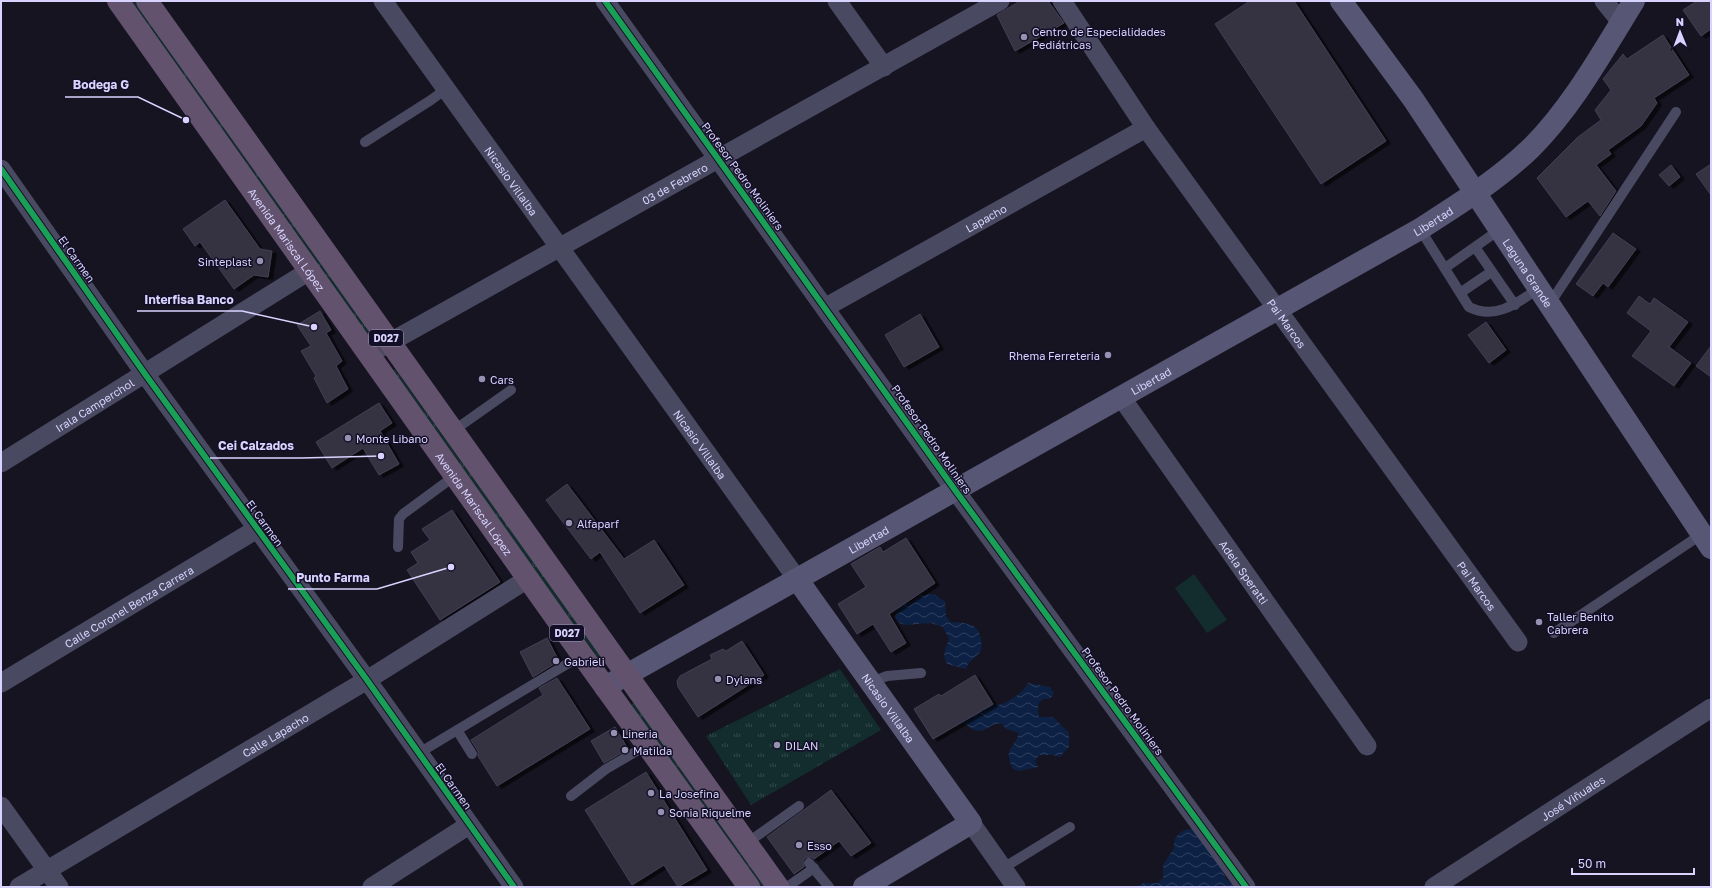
<svg xmlns="http://www.w3.org/2000/svg" width="1712" height="888" viewBox="0 0 1712 888" font-family="'Golos Text',sans-serif">
	<style>
		.grass { fill: url(#grass-tufts) }
		.garden { fill: #132c2d }
		.water { fill: url(#water-waves) }
		.building { fill: #343243; stroke: #433f54; filter: url(#shadow) }
		.lines { fill: none; stroke-linecap: round; stroke-linejoin: round }
		.service { stroke: #4a4962; stroke-width: 10 }
		.minor { stroke: #4a4962; stroke-width: 19 }
		.secondary { stroke: #575674; stroke-width: 22 }
		.trunk { stroke: #62526e; stroke-width: 22 }
		.cycleway-casing { stroke: #130f26; stroke-width: 8 }
		.cycleway { stroke: #1a9f57; stroke-width: 6 }
		.poi-dot { fill: #9591b1; stroke: #130f26; stroke-width: 1.5 }
		.labels { text-anchor: middle; dominant-baseline: central; stroke-width: 3; stroke-linejoin: round; paint-order: stroke }
		.shield { fill: #130f26; stroke: #9e99be; stroke-width: 1 }
		.shield-label { font-size: 10px; font-weight: bold; fill: #d9d4ff }
		.poi-label { font-size: 11px; fill: #d9d4ff; stroke: #130f26; text-anchor: start }
		.street-label { font-size: 11px; fill: #d9d4ff; stroke: #130f26 }
		.leader { fill: none; stroke: #d9d4ff; stroke-width: 1.5 }
		.callout-dot { fill: #d9d4ff; stroke: #130f26; stroke-width: 1.5 }
		.callout-label { font-size: 12px; text-anchor: middle; font-weight: bold; fill: #d9d4ff; stroke: #130f26; stroke-width: 3; stroke-linejoin: round; paint-order: stroke }
	</style>
	<defs>
		<pattern id="grass-tufts" width="24" height="20" patternUnits="userSpaceOnUse"><rect width="24" height="20" fill="#132c2d"/><path d="M3 7l-1-3M5 7V3M7 7l1-3M15 17l-1-3M17 17v-4M19 17l1-3" fill="none" stroke="#354a4c"/></pattern>
		<pattern id="water-waves" width="16" height="10" patternUnits="userSpaceOnUse"><rect width="16" height="10" fill="#0d2144"/><path d="M0 5q4-4 8 0t8 0" fill="none" stroke="#304060"/></pattern>
		<filter id="shadow"><feDropShadow dx="4.5" dy="2.5" stdDeviation="0" flood-color="#0009"/></filter>
	</defs>
	<rect width="100%" height="100%" fill="#161421"/>
	<!-- grass -->
	<path class="grass" d="M128 1H135L374 336 373 340 370 341Z
		M395 369 604 659 603 660 600 661 392 371Z
		M840 669 881 730 751 805 706 736Z
		M633 703H635L768 887H759L631 706Z"/>
	<!-- garden -->
	<path class="garden" d="M1194 574 1227 620 1207 633 1175 588Z"/>
	<!-- water -->
	<path class="water" d="M934 594 945 602 946 616 950 622C965 623 979 622 981 640 982 645 982 648 980 652 975 659 969 660 966 669L947 664C941 653 946 649 949 639L943 627 931 623 906 625 899 623 895 617C899 599 911 607 920 595Z
		M1028 683 1050 687 1054 693 1050 699H1043L1038 704 1039 717H1053L1069 733V747L1060 757 1053 755H1039L1035 761 1038 767 1019 771 1013 769C1003 748 1013 751 1019 733L1006 729 1002 724C993 723 992 726 984 730 973 735 963 721 957 713L977 699C983 701 992 705 998 705 1007 704 1025 691 1028 683Z
		M1188 829H1195L1221 866 1226 879 1240 887H1134L1144 883H1158L1163 878V865L1174 848C1173 838 1178 832 1188 829Z"/>
	<!-- building -->
	<path class="building" d="M1020 1H1048L1064 23 1015 51 997 15Z
		M1250 1H1294L1386 141 1321 184 1215 24Z
		M1697 1H1711V29L1701 36 1683 10Z
		M1663 35 1689 75 1654 98 1657 103 1641 126 1608 150 1611 154 1596 165 1616 191 1600 216 1588 201 1566 217 1537 178 1578 137 1601 120 1595 110 1611 90 1603 79 1623 54 1627 59Z
		M1711 164V195L1696 174Z
		M1671 165 1680 177 1669 186 1659 175Z
		M225 200 260 249 272 251 268 277 254 275 234 289 200 242 195 246 183 229Z
		M1613 233 1636 249 1608 287 1603 283 1593 296 1576 284Z
		M1639 296 1650 304 1654 298 1688 322 1669 347 1691 363 1674 386 1632 356 1651 331 1627 313Z
		M320 311 331 330 326 333 342 361 336 366 348 389 327 403 314 378 316 376 301 351 311 346 297 325Z
		M920 314 939 347 904 367 885 335Z
		M1486 322 1506 350 1489 363 1468 335Z
		M1711 346V377L1696 366Z
		M379 403 392 423 380 431 399 464 379 475 363 448 332 468 316 442Z
		M567 484 624 559 654 540 684 585 640 613 600 552 591 559 546 500Z
		M452 510 500 582 440 620 407 570 418 563 411 552 430 540 422 529Z
		M906 538 935 583 889 614 906 643 891 652 873 624 857 634 838 604 866 587 851 564 880 547 883 552Z
		M547 638 559 661 533 677 520 652Z
		M742 641 764 675 698 717 678 687 677 681 680 676 712 659 710 655 723 649 726 651Z
		M975 675 993 704 933 739 914 709 939 694 941 696Z
		M557 678 590 729 497 786 478 756V751L471 740 543 695 539 688Z
		M615 727 628 749 604 763 591 741Z
		M646 772 707 870 678 887 664 865 632 885 585 810Z
		M831 790 871 843 851 856 839 841 814 859 811 857 805 858 803 861 804 867 794 874 767 837Z"/>
	<g class="lines">
		<!-- service -->
		<path class="service" d="M365 142 431 100 446 89
			M1420 229 1469 307C1495 320 1516 304 1538 289
			M1475 247 1515 305
			M1445 268 1499 230
			M1460 293 1491 272
			M1549 305 1676 112
			M453 431 511 390
			M398 547 399 519 403 514 456 475
			M1554 633 1702 534
			M871 682 887 676 921 673
			M457 730 472 754
			M419 753 582 655
			M571 796 606 769 647 745
			M747 843 799 806
			M809 863 829 887
			M1003 868 1070 827
			M787 887 814 868"/>
		<!-- minor -->
		<g class="minor">
			<path id="s1" d="M383 1 797 579"/>
			<path d="M605 1 955 490 1246 887"/>
			<path d="M837 1 884 67"/>
			<path id="s2" d="M1062 1 1146 128 1518 642"/>
			<path d="M1604 1 1621 22"/>
			<path d="M1 169 145 374 367 680 514 887"/>
			<path id="s3" d="M826 307 1146 128"/>
			<path id="s4" d="M369 354 1000 1"/>
			<path id="s5" d="M1121 397 1367 746"/>
			<path id="s6" d="M1 463 309 271"/>
			<path id="s7" d="M1 683 257 529"/>
			<path d="M1 806 59 887"/>
			<path d="M971 823 1016 887"/>
			<path id="s8" d="M19 887 367 680 529 578"/>
			<path d="M372 887 469 825"/>
			<path id="s9" d="M1434 887 1711 708"/>
		</g>
		<!-- secondary -->
		<g class="secondary">
			<path id="s10" d="M1341 1 1413 99 1711 548"/>
			<path id="s11" d="M797 579 971 823 864 887"/>
			<path id="s12" d="M605 687 1420 229C1459 204 1498 180 1531 148 1573 106 1603 51 1634 1"/>
		</g>
		<!-- trunk -->
		<g class="trunk">
			<path id="s13" d="M118 1 582 655 749 887"/>
			<path d="M147 1 778 887"/>
		</g>
		<!-- cycleway casing -->
		<g class="cycleway-casing">
			<path id="cycleway" d="M605 1 955 490 1246 887
				M1 169 145 374 367 680 514 887"/>
		</g>
		<!-- cycleway -->
		<use href="#cycleway" class="cycleway"/>
	</g>
	<!-- markers -->
	<g class="poi-dot">
		<circle cx="1024" cy="37" r="4"/>
		<circle cx="260" cy="261" r="4"/>
		<circle cx="1108" cy="355" r="4"/>
		<circle cx="482" cy="379" r="4"/>
		<circle cx="348" cy="438" r="4"/>
		<circle cx="569" cy="523" r="4"/>
		<circle cx="1539" cy="622" r="4"/>
		<circle cx="556" cy="661" r="4"/>
		<circle cx="718" cy="679" r="4"/>
		<circle cx="614" cy="733" r="4"/>
		<circle cx="777" cy="745" r="4"/>
		<circle cx="625" cy="750" r="4"/>
		<circle cx="651" cy="793" r="4"/>
		<circle cx="661" cy="812" r="4"/>
		<circle cx="799" cy="845" r="4"/>
	</g>
	<g class="labels">
		<!-- shield labels -->
		<g class="shield">
			<rect x="369" y="330" width="34" height="16" rx="3"/>
			<rect x="550" y="625" width="34" height="16" rx="3"/>
		</g>
		<g class="shield-label">
			<text x="386" y="338">D027</text>
			<text x="567" y="633">D027</text>
		</g>
		<!-- poi labels -->
		<g class="poi-label">
			<text x="1032" y="31">Centro de Especialidades<tspan x="1032" dy="13">Pediátricas</tspan></text>
			<text x="252" y="261" text-anchor="end">Sinteplast</text>
			<text x="1100" y="355" text-anchor="end">Rhema Ferreteria</text>
			<text x="490" y="379">Cars</text>
			<text x="356" y="438">Monte Libano</text>
			<text x="577" y="523">Alfaparf</text>
			<text x="1547" y="616">Taller Benito<tspan x="1547" dy="13">Cabrera</tspan></text>
			<text x="564" y="661">Gabrieli</text>
			<text x="726" y="679">Dylans</text>
			<text x="622" y="733">Lineria</text>
			<text x="785" y="745">DILAN</text>
			<text x="633" y="750">Matilda</text>
			<text x="659" y="793">La Josefina</text>
			<text x="669" y="812">Sonia Riquelme</text>
			<text x="807" y="845">Esso</text>
		</g>
		<!-- street labels -->
		<g class="street-label">
			<text transform="translate(743 176) rotate(54)">Profesor Pedro Moliniers</text>
			<text stroke="none"><textPath href="#s1" startOffset="221">Nicasio Villalba</textPath></text>
			<text stroke="none"><textPath href="#s4" startOffset="350">03 de Febrero</textPath></text>
			<text stroke="none"><textPath href="#s3" startOffset="183">Lapacho</textPath></text>
			<text stroke="none"><textPath href="#s12" startOffset="950">Libertad</textPath></text>
			<text stroke="none"><textPath href="#s13" startOffset="292">Avenida Mariscal López</textPath></text>
			<text transform="translate(77 259) rotate(55)">El Carmen</text>
			<text stroke="none"><textPath href="#s10" startOffset="330">Laguna Grande</textPath></text>
			<text stroke="none"><textPath href="#s2" startOffset="393">Pai Marcos</textPath></text>
			<text stroke="none"><textPath href="#s12" startOffset="626">Libertad</textPath></text>
			<text stroke="none"><textPath href="#s6" startOffset="110">Irala Camperchol</textPath></text>
			<text transform="translate(932 439) rotate(55)">Profesor Pedro Moliniers</text>
			<text stroke="none"><textPath href="#s1" startOffset="545">Nicasio Villalba</textPath></text>
			<text stroke="none"><textPath href="#s13" startOffset="616">Avenida Mariscal López</textPath></text>
			<text transform="translate(265 523) rotate(54)">El Carmen</text>
			<text stroke="none"><textPath href="#s12" startOffset="302">Libertad</textPath></text>
			<text stroke="none"><textPath href="#s5" startOffset="214">Adela Speratti</textPath></text>
			<text stroke="none"><textPath href="#s2" startOffset="717">Pai Marcos</textPath></text>
			<text stroke="none"><textPath href="#s7" startOffset="149">Calle Coronel Benza Carrera</textPath></text>
			<text transform="translate(1123 701) rotate(54)">Profesor Pedro Moliniers</text>
			<text stroke="none"><textPath href="#s11" startOffset="158">Nicasio Villalba</textPath></text>
			<text stroke="none"><textPath href="#s8" startOffset="298">Calle Lapacho</textPath></text>
			<text transform="translate(454 786) rotate(55)">El Carmen</text>
			<text stroke="none"><textPath href="#s9" startOffset="165">José Viñuales</textPath></text>
		</g>
	</g>
	<!-- callouts -->
	<path class="leader" d="M186 120L138 97H65M314 327L242 311H137M381 456L301 458H210M451 567L377 589H288"/>
	<g class="callout-dot">
		<circle cx="186" cy="120" r="4"/>
		<circle cx="314" cy="327" r="4"/>
		<circle cx="381" cy="456" r="4"/>
		<circle cx="451" cy="567" r="4"/>
	</g>
	<g class="callout-label">
		<text x="101" y="89">Bodega G</text>
		<text x="189" y="304">Interfisa Banco</text>
		<text x="256" y="450">Cei Calzados</text>
		<text x="333" y="582">Punto Farma</text>
	</g>
	<!-- border -->
	<rect width="1712" height="888" fill="none" stroke="#d9d4ff" stroke-width="4"/>
	<!-- north arrow -->
	<g transform="translate(1680 32) rotate(359)" stroke="#130f26" stroke-width="3" paint-order="stroke">
	<path d="M0-3L7 15L0 10L-7 15Z" fill="#d9d4ff"/>
	<text y="-6" font-size="11" font-weight="bold" text-anchor="middle" fill="#d9d4ff">N</text>
	</g>
	<!-- scale -->
	<path d="M1572 868v6h122v-6" fill="none" stroke="#d9d4ff" stroke-width="2"/>
	<text x="1578" y="868" font-size="12" fill="#d9d4ff" stroke="#130f26" stroke-width="3" paint-order="stroke">50 m</text>
</svg>
